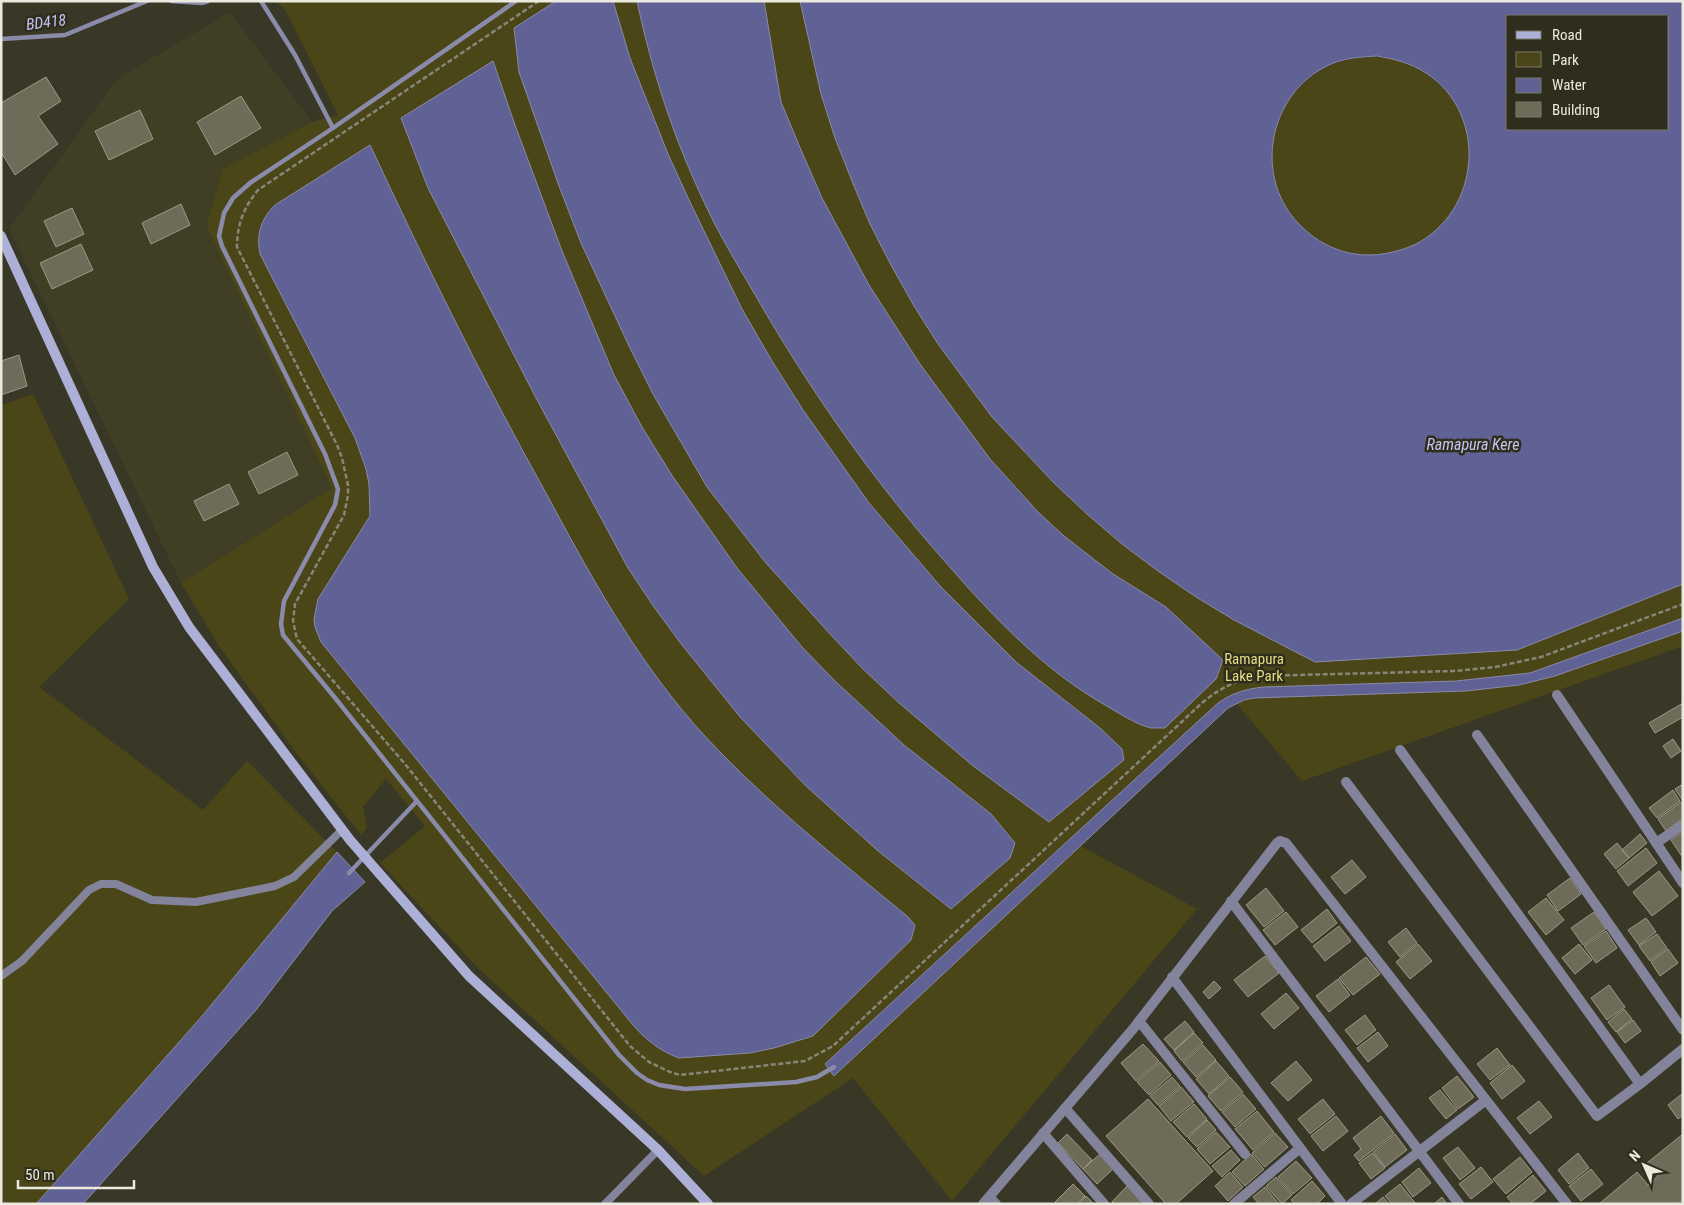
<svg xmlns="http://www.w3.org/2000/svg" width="1684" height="1205" viewBox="0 0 1684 1205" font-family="'Roboto Condensed',sans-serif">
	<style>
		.built { fill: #403e25 }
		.green { fill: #4b4618 }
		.water { fill: #606194; stroke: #8a8aaa; fill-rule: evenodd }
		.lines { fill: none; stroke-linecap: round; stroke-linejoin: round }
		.stream { stroke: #8a8aaa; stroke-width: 4.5 }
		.building { fill: #6e6c59; stroke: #9c9a85 }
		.path { stroke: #878678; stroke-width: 2.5; stroke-dasharray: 5 2.5; stroke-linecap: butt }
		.lane { stroke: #83849c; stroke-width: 8 }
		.street { stroke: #83849c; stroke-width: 10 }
		.secondary { stroke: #adb0d6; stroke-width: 10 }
		.labels { text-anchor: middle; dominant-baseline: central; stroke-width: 5; stroke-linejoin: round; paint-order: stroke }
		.park-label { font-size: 15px; fill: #e7dc84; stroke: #2f2d1c }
		.water-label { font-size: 16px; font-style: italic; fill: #c2c4f4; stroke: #2f2d1c }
	</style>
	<rect width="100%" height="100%" fill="#393726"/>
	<!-- built -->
	<path class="built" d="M230 12 312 122 223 169 206 225 332 488 181 583 9 229 117 79Z"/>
	<!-- green -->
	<path class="green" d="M276 1H800L821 94 835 138 852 181 870 224 891 265 914 306 938 344 992 417 1054 483 1087 514 1122 544 1158 571 1196 597 1234 620 1315 662 1517 650 1683 584V646L1302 781 1236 703 1228 708 1081 846 1197 909 952 1201 853 1078 704 1176 478 968 380 863 425 826 386 779 363 807 367 828 361 835 297 754 219 646 181 583 332 488 206 225 223 169 312 122 338 115 285 10Z
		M1272 156a99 99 0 1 1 198 0a99 99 0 1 1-198 0Z
		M33 394 129 599 39 687 203 810 247 761 337 852 203 1015 36 1204H1V405Z"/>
	<!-- water -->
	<path class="water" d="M556 1H613L630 58 668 154 689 200 742 309 772 361 803 410 869 503 941 587 1016 662 1100 728 1122 749 1124 760 1049 822 972 765 898 702 863 669 830 634 766 563 707 487 653 394 629 346 581 243 559 186 519 72 514 28Z
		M637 1H764L781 102 801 150 822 198 869 285 920 364 990 459 1038 512 1064 536 1113 574 1166 607 1223 660 1216 679 1165 728C1161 728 1155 728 1151 728 1137 725 1117 712 1105 705 1044 670 995 619 949 566 872 480 807 386 750 286 734 259 718 232 705 204 674 139 652 72 637 1Z
		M800 1H1683V584L1517 650 1315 662 1234 620 1196 597 1158 571 1122 544 1087 514 1054 483 992 417 938 344 914 306 891 265 870 224 852 181 835 138 821 94ZM1508 16H1668V129H1508ZM1377 56C1394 59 1411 63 1426 73 1489 114 1481 212 1414 245 1395 253 1375 257 1355 254 1335 251 1316 241 1302 227 1252 180 1267 94 1329 65 1344 58 1360 57 1377 56Z
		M493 61 515 125 562 251 614 375 642 427 673 477 737 568 802 647 835 681 904 745 991 814 1015 843 1010 858 951 909 877 850 806 786 741 718 682 645 654 607 628 568 535 396 428 188 401 118Z
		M370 145C425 263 483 380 547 495 590 575 634 655 694 724 758 796 833 855 907 916L915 925 911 940 813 1036 774 1048 750 1053 679 1058C660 1051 646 1040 633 1025L321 642 315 627 314 619 318 599 370 516 369 484 366 469 355 438 260 254C256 234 261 219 275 205Z
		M1683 618V631L1555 676 1519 685 1466 691 1254 698 1244 700 1228 708 834 1076 825 1064 1218 703C1232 693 1246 689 1263 687L1456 681 1530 673Z
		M337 852 365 882 332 911 256 1010 83 1204H36L203 1015Z"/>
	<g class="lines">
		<!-- stream -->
		<path class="stream" d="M171 1 202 3 208 1
			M261 1 295 55 333 128
			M516 1 333 128 250 183 233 198 224 213 219 236 222 246 325 454 338 489 335 505 284 601 281 624 283 635 336 699 619 1055 637 1073 647 1080 659 1085 685 1089 796 1082 817 1077 834 1067
			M1 39 65 35 147 1
			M349 873 417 801"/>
	</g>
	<!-- building -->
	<path class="building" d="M46 77 61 101 38 116 58 144 15 175 1 152V103Z
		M241 96 261 128 215 155 197 122Z
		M140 110 153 139 109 160 95 131Z
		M181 204 190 225 151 244 142 223Z
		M72 208 84 234 56 247 44 221Z
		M81 244 93 270 52 289 40 263Z
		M19 355 27 386 1 395V361Z
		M287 452 298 475 259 494 248 472Z
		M229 484 239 504 204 521 194 501Z
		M1683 703V717L1655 733 1649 723Z
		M1673 739 1681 751 1671 758 1663 746Z
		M1683 784V801L1675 789Z
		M1673 790 1680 801 1657 818 1649 808Z
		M1681 802 1683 804V818L1666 831 1658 819Z
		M1683 832V858L1671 840Z
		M1640 834 1647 843 1629 858 1622 850Z
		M1617 843 1629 858 1616 869 1604 854Z
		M1646 848 1657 863 1628 886 1617 871Z
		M1352 860 1366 877 1345 894 1331 877Z
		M1659 871 1678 896 1652 916 1633 892Z
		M1570 878 1581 894 1558 911 1547 895Z
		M1266 888 1284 911 1264 927 1246 905Z
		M1546 898 1564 920 1546 935 1528 912Z
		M1327 909 1337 923 1312 943 1301 930Z
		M1286 912 1298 927 1275 945 1263 930Z
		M1594 912 1606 929 1583 945 1571 928Z
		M1646 918 1656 932 1639 945 1628 930Z
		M1339 926 1351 941 1325 961 1313 946Z
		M1406 928 1417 943 1400 957 1388 942Z
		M1606 931 1617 948 1596 963 1584 946Z
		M1657 934 1667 948 1650 961 1639 946Z
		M1418 944 1432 961 1410 979 1396 962Z
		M1579 944 1592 960 1575 974 1562 958Z
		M1668 949 1678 963 1660 976 1651 962Z
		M1265 956 1279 973 1248 997 1234 980Z
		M1366 957 1380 974 1353 995 1339 978Z
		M1338 979 1350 995 1329 1012 1316 996Z
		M1214 981 1221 988 1209 999 1203 992Z
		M1609 985 1625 1007 1607 1020 1591 998Z
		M1286 993 1299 1008 1274 1029 1261 1014Z
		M1624 1009 1632 1019 1616 1032 1608 1022Z
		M1365 1015 1376 1030 1357 1045 1345 1030Z
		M1633 1020 1641 1031 1625 1043 1617 1032Z
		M1185 1021 1194 1032 1174 1050 1164 1039Z
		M1378 1032 1388 1046 1368 1062 1357 1048Z
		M1194 1033 1203 1043 1182 1061 1174 1051Z
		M1143 1044 1159 1061 1136 1081 1121 1063Z
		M1203 1045 1216 1060 1196 1077 1183 1062Z
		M1497 1048 1510 1065 1490 1080 1477 1064Z
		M1216 1061 1229 1076 1209 1094 1196 1079Z
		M1296 1061 1312 1080 1288 1101 1271 1083Z
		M1160 1062 1171 1075 1149 1095 1137 1082Z
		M1512 1065 1525 1081 1502 1099 1490 1083Z
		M1457 1076 1474 1097 1458 1109 1442 1088Z
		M1172 1077 1180 1086 1158 1105 1150 1096Z
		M1230 1077 1243 1092 1221 1111 1208 1096Z
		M1181 1087 1194 1102 1171 1121 1159 1106Z
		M1440 1090 1457 1110 1446 1119 1429 1098Z
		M1683 1093V1115L1678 1119 1668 1105Z
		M1243 1094 1256 1109 1235 1127 1222 1112Z
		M1148 1099 1213 1171 1176 1204H1166L1106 1136Z
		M1323 1099 1335 1114 1310 1134 1298 1119Z
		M1539 1101 1552 1117 1530 1134 1517 1118Z
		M1194 1104 1207 1119 1187 1137 1173 1122Z
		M1257 1111 1274 1132 1253 1150 1235 1129Z
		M1336 1116 1348 1131 1323 1151 1311 1136Z
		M1381 1116 1394 1133 1359 1161 1354 1155 1361 1149 1353 1138Z
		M1207 1120 1216 1130 1197 1147 1188 1138Z
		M1216 1132 1230 1147 1210 1164 1197 1149Z
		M1275 1133 1288 1147 1265 1167 1252 1153Z
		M1067 1134 1092 1160 1083 1169 1058 1143Z
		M1395 1134 1407 1150 1385 1167 1373 1152Z
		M1683 1134V1200L1678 1204H1599L1637 1172 1648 1185 1658 1176 1647 1163Z
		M1458 1147 1475 1168 1460 1180 1443 1158Z
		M1231 1150 1240 1160 1222 1177 1212 1166Z
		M1372 1153 1385 1168 1371 1179 1359 1163Z
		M1578 1153 1589 1168 1569 1184 1558 1170Z
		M1100 1154 1114 1168 1097 1184 1083 1169Z
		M1251 1154 1264 1169 1245 1186 1232 1172Z
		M1520 1157 1532 1172 1506 1194 1493 1179Z
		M1296 1161 1312 1178 1293 1194 1278 1177Z
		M1481 1167 1493 1182 1471 1199 1459 1184Z
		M1419 1168 1431 1183 1413 1197 1402 1182Z
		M1591 1169 1603 1184 1581 1201 1569 1186Z
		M1230 1172 1243 1187 1228 1201 1215 1186Z
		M1533 1175 1546 1191 1530 1204H1513L1507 1197Z
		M1276 1177 1292 1195 1282 1204 1266 1186Z
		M1312 1181 1325 1196 1317 1204H1295L1291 1200Z
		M1073 1184 1085 1196 1077 1204H1057L1055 1202Z
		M1400 1184 1416 1204H1392L1385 1196Z
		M1127 1186 1141 1200 1137 1204H1114L1112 1202Z
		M1265 1187 1279 1204H1259L1253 1197Z
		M1086 1196 1094 1204H1079Z
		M1383 1197 1389 1204H1375Z
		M1442 1197 1447 1204H1434Z"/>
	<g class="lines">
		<!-- path -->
		<path class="path" d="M539 1 258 190C244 207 237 224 237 247L337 445 342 458 348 485V495L344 515 295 604 293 621 297 639 405 764 630 1046 649 1062 670 1072 680 1075 805 1061 833 1046 1203 702C1220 688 1237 680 1259 676L1454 671 1495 667 1541 657 1683 604"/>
		<!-- lane -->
		<path class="lane" d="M1 976 22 961 89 890 101 884H116L152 900 196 902 275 886 294 877 342 830
			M605 1204 658 1150"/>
		<!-- street -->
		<path class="street" d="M1557 695 1683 883
			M1477 735 1683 1030
			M1400 750 1640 1084
			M1346 782 1597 1116 1640 1084 1683 1049
			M1656 843 1683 825
			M1231 901 1459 1204
			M1172 977 1342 1204
			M1139 1021 1245 1154
			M1065 1108 1149 1204
			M1043 1133 1104 1204
			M989 1197 1133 1029 1277 843 1280 841 1286 843 1567 1204
			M983 1204 989 1197 996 1204
			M1234 1204 1300 1148
			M1351 1204 1486 1100"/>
		<!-- secondary -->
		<path class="secondary" d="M1 236 153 567 189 627 350 840 469 976 658 1150 708 1204"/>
	</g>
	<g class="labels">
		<!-- park labels -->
		<g class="park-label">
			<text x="1254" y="659">Ramapura<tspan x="1254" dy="17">Lake Park</tspan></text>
		</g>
		<!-- water labels -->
		<g class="water-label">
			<text transform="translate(46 22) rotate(-7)">BD418</text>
			<text x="1473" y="444">Ramapura Kere</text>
		</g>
	</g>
	<!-- border -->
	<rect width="1684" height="1205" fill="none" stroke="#ebeadf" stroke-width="5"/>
	<!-- legend -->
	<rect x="1506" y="15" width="162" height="115" fill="#2f2d1c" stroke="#7a796a"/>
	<rect x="1516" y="31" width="25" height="8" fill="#adb0d6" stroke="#7a796a"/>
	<text x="1552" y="40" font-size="15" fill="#ebeadf">Road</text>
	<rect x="1516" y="52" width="25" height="15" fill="#4b4618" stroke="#7a796a"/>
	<text x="1552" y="65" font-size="15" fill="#ebeadf">Park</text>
	<rect x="1516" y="78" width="25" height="15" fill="#606194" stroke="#7a796a"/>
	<text x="1552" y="90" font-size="15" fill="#ebeadf">Water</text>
	<rect x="1516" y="102" width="25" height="15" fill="#6e6c59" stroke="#7a796a"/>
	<text x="1552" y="115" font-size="15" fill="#ebeadf">Building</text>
	<!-- north arrow -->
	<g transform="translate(1644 1165) rotate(315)" stroke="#2f2d1c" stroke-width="4" paint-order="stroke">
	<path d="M0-4L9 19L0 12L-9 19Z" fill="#ebeadf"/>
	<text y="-8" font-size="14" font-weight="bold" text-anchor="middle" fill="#ebeadf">N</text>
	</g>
	<!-- scale -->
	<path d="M18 1180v8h116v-8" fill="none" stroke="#ebeadf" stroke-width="2.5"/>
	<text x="25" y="1180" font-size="15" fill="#ebeadf" stroke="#2f2d1c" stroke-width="4" paint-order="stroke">50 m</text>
</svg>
